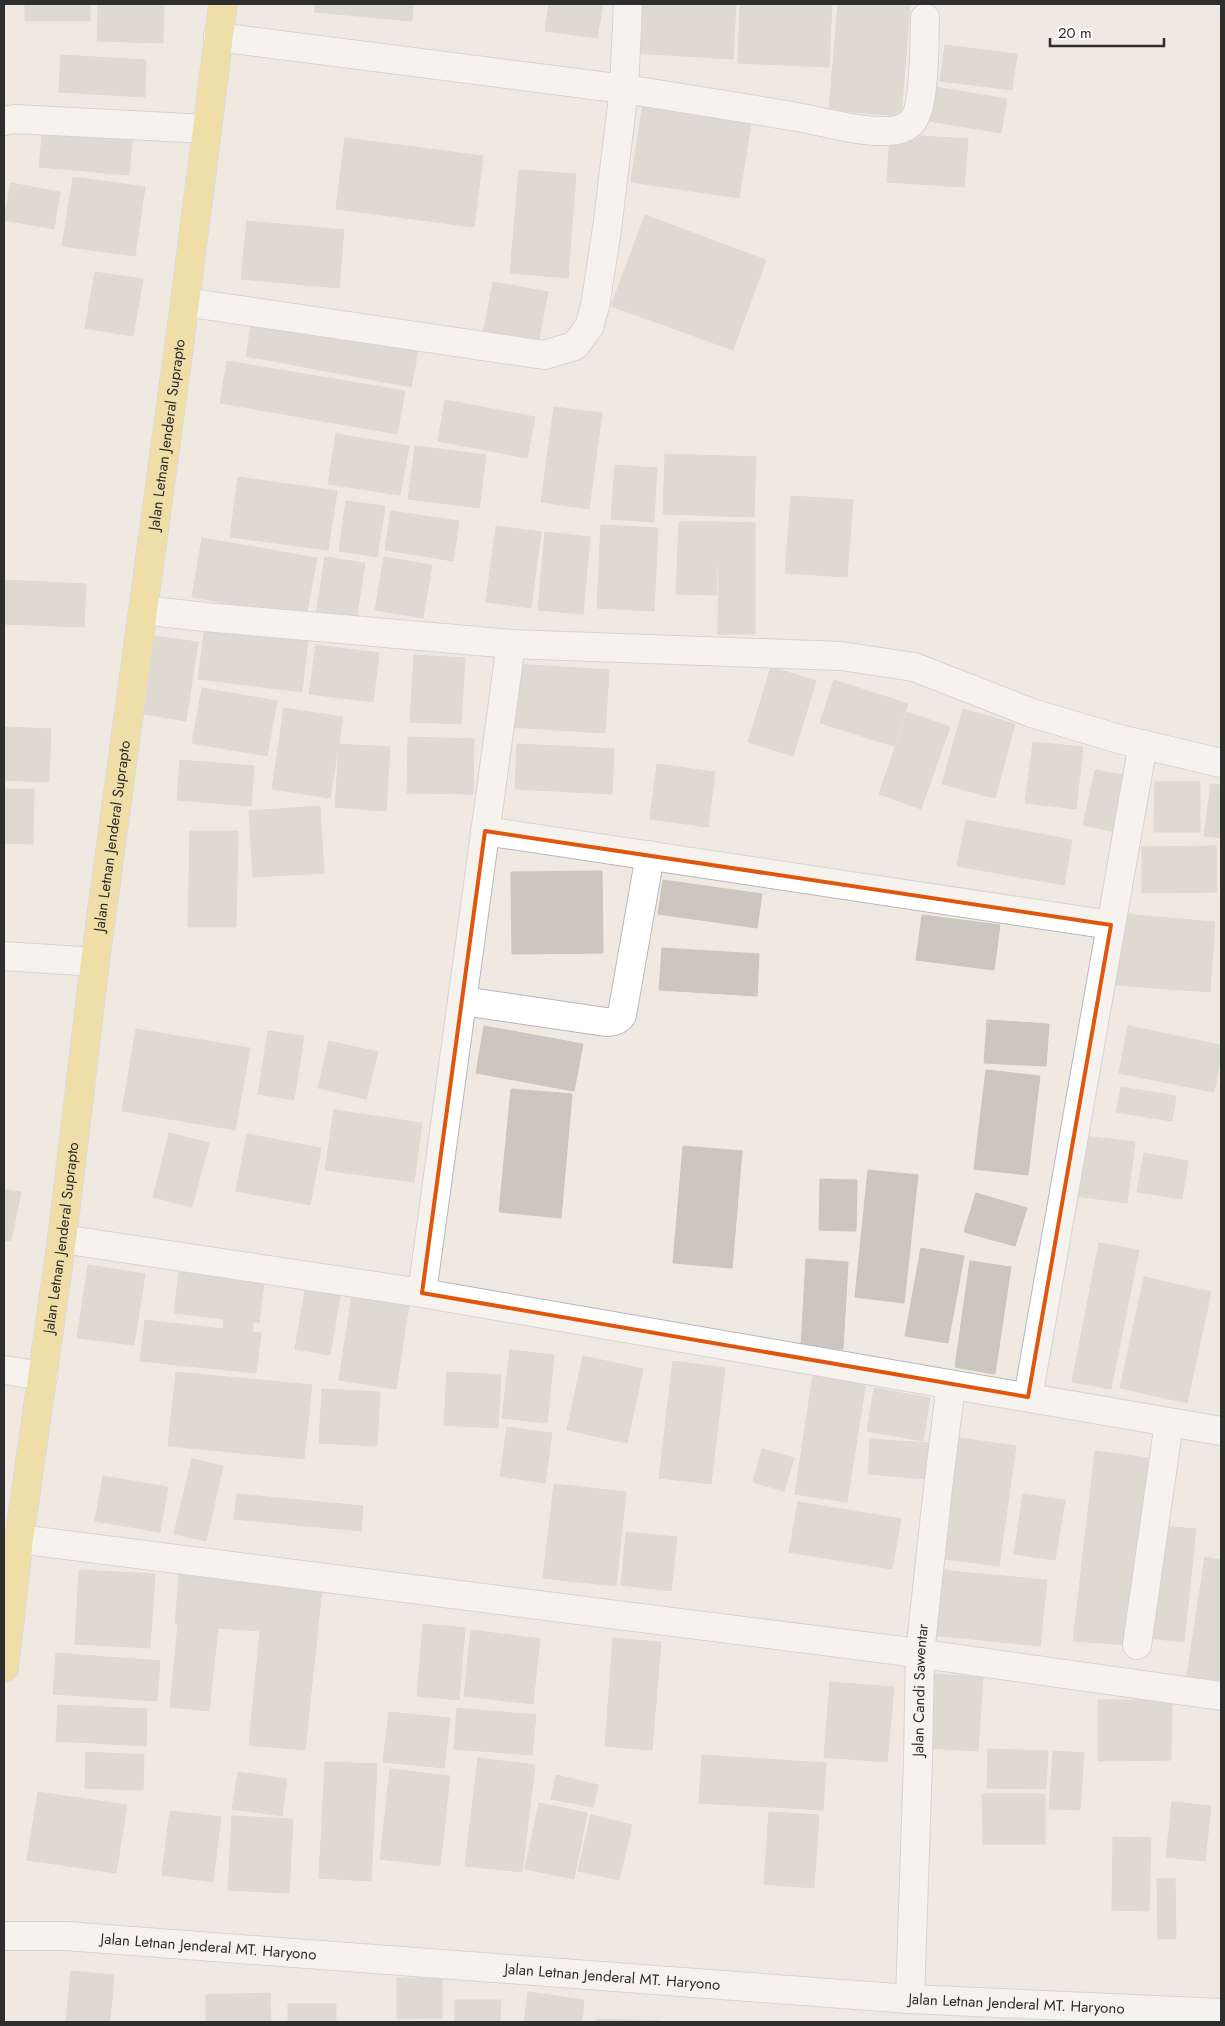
<svg xmlns="http://www.w3.org/2000/svg" width="1225" height="2026" viewBox="0 0 1225 2026" font-family="Jost,sans-serif">
	<style>
		.building { fill: #cbc7bf; stroke: #cbc5ba }
		.lines { fill: none; stroke-linecap: round; stroke-linejoin: round }
		.minor-casing { stroke: #b4b7c1; stroke-width: 30 }
		.major-casing { stroke: #c9c9c9; stroke-width: 30 }
		.minor { stroke: #fff; stroke-width: 28 }
		.major { stroke: #f2d163; stroke-width: 28 }
		.marked { fill: none; stroke: #df570e; stroke-width: 4; stroke-linejoin: round }
		.labels { text-anchor: middle; dominant-baseline: central; stroke-width: 4; stroke-linejoin: round; paint-order: stroke }
		.street-label { font-size: 15px; fill: #2e2e2e; stroke: #fff }
	</style>
	<rect width="100%" height="100%" fill="#efe9e1"/>
	<!-- building -->
	<path class="building" d="M25 4H90V21H25Z
		M98 4H164L163 43 97 41Z
		M315 4H413L412 21 314 12Z
		M549 4H603L597 38 545 31Z
		M637 4H736L733 59 633 53Z
		M740 4H832L829 67 738 63Z
		M838 4H910L901 116 829 110Z
		M945 45 1017 54 1012 90 940 81Z
		M61 55 146 60 145 97 59 92Z
		M929 86 1007 99 1001 133 923 120Z
		M643 102 752 118 739 198 631 182Z
		M43 124 133 131 129 175 39 167Z
		M890 134 968 139 964 187 887 182Z
		M345 138 483 156 474 227 336 209Z
		M519 170 576 174 568 278 510 273Z
		M73 177 145 187 135 256 62 246Z
		M11 183 60 192 54 229 4 220Z
		M645 215 766 260 733 350 611 306Z
		M247 221 344 230 339 288 241 279Z
		M95 272 143 279 133 336 85 328Z
		M493 282 548 292 537 348 482 339Z
		M253 314 419 346 411 387 246 356Z
		M227 361 405 391 397 434 220 403Z
		M445 400 535 417 527 458 438 441Z
		M554 407 602 413 589 509 541 502Z
		M336 434 409 446 400 495 328 484Z
		M415 446 486 455 479 508 408 499Z
		M665 454 756 457 754 517 663 514Z
		M615 465 657 468 654 522 611 519Z
		M238 477 337 491 328 550 230 537Z
		M791 496 853 500 847 577 785 573Z
		M346 501 385 506 377 557 339 551Z
		M391 511 459 521 453 561 385 550Z
		M679 522H719L716 595 676 594Z
		M719 522 755 523V634H718Z
		M601 525 658 528 654 611 597 608Z
		M496 526 541 532 531 608 486 602Z
		M545 532 590 537 583 614 538 610Z
		M202 538 317 558 306 617 192 597Z
		M325 557 365 563 355 628 315 622Z
		M384 557 432 565 423 618 375 610Z
		M4 580 86 584 84 627 4 624Z
		M205 627 308 640 302 692 198 679Z
		M152 636 198 642 186 721 140 713Z
		M316 645 379 653 373 702 309 694Z
		M414 655 465 658 461 724 410 722Z
		M514 664 609 670 605 733 510 727Z
		M771 667 816 681 793 756 748 742Z
		M834 680 908 704 894 746 820 723Z
		M202 688 277 701 267 756 192 743Z
		M284 708 343 717 330 798 272 789Z
		M963 709 1015 724 995 798 942 784Z
		M907 712 950 727 921 809 879 794Z
		M4 727 51 729 49 782 4 780Z
		M408 737 474 739 473 794 407 793Z
		M1033 742 1083 747 1076 809 1025 803Z
		M339 744 390 747 386 811 335 807Z
		M517 744 614 749 612 794 515 789Z
		M180 760 254 766 251 806 177 800Z
		M657 764 715 772 708 827 650 819Z
		M1095 770 1128 776 1115 832 1083 825Z
		M1155 782H1200V832H1154Z
		M1211 784 1221 785V838L1204 836Z
		M4 789H34L33 844 4 843Z
		M320 806 324 873 253 877 249 811Z
		M966 820 1072 840 1064 885 957 866Z
		M190 831H238L236 927H188Z
		M1216 846 1217 892 1142 893V847Z
		M602 871 603 953 512 954 511 872Z
		M663 880 762 894 757 928 658 914Z
		M1122 914 1215 922 1210 992 1116 985Z
		M922 915 1000 925 994 970 916 960Z
		M662 948 759 954 757 996 659 990Z
		M987 1020 1049 1024 1046 1066 984 1063Z
		M484 1026 583 1044 574 1091 476 1073Z
		M1128 1026 1221 1045V1056L1214 1092 1119 1073Z
		M136 1029 250 1048 235 1130 122 1111Z
		M268 1031 304 1036 294 1100 258 1094Z
		M329 1041 378 1052 366 1099 318 1088Z
		M986 1070 1040 1076 1028 1175 974 1169Z
		M1121 1087 1176 1096 1172 1121 1116 1112Z
		M511 1089 572 1094 561 1218 499 1212Z
		M334 1110 422 1123 414 1182 325 1170Z
		M169 1133 209 1143 192 1207 153 1197Z
		M247 1134 321 1148 310 1205 236 1191Z
		M1084 1136 1135 1142 1127 1203 1076 1196Z
		M683 1146 742 1151 732 1268 673 1263Z
		M1144 1153 1188 1161 1182 1199 1137 1192Z
		M868 1170 918 1175 904 1303 855 1297Z
		M820 1179 857 1180 856 1231 819 1230Z
		M4 1189 21 1192 11 1241 4 1240Z
		M976 1193 1027 1208 1015 1246 964 1232Z
		M1099 1243 1139 1250 1111 1389 1072 1382Z
		M921 1248 964 1256 948 1343 905 1336Z
		M806 1259 848 1262 843 1349 801 1347Z
		M970 1261 1011 1267 995 1374 955 1367Z
		M88 1265 145 1274 134 1345 77 1338Z
		M180 1265 265 1275 259 1323 253 1322 252 1332 261 1333 256 1373 140 1361 145 1320 223 1329 224 1319 174 1313Z
		M1144 1277 1211 1292 1187 1403 1120 1388Z
		M306 1285 341 1291 330 1355 295 1349Z
		M352 1295 409 1304 396 1389 339 1380Z
		M510 1350 554 1355 547 1423 502 1418Z
		M583 1356 643 1369 627 1443 567 1430Z
		M673 1361 725 1368 711 1484 659 1478Z
		M176 1372 312 1385 304 1459 168 1446Z
		M447 1372 501 1375 498 1428 444 1425Z
		M813 1374 866 1382 847 1502 795 1494Z
		M874 1388 930 1398 923 1441 867 1431Z
		M322 1389 380 1392 377 1446 319 1443Z
		M507 1427 552 1433 545 1483 500 1476Z
		M953 1437 1016 1446 999 1566 936 1558Z
		M870 1439 930 1443 928 1479 868 1474Z
		M762 1449 794 1458 784 1491 753 1482Z
		M1095 1451 1156 1459 1130 1645 1073 1641Z
		M192 1459 223 1466 206 1541 174 1534Z
		M103 1476 168 1487 160 1532 95 1521Z
		M554 1484 626 1492 616 1586 543 1578Z
		M237 1494 363 1506 361 1531 234 1519Z
		M1023 1494 1065 1500 1055 1560 1014 1554Z
		M798 1502 901 1519 892 1569 789 1552Z
		M1160 1526 1196 1529 1184 1642 1149 1638Z
		M626 1532 677 1537 671 1591 621 1585Z
		M1205 1557 1221 1560V1687L1186 1681Z
		M180 1567 323 1580 305 1750 249 1745 260 1631 218 1628 209 1711 170 1707 178 1624H175Z
		M79 1570 155 1574 150 1648 75 1644Z
		M938 1570 1047 1580 1040 1646 931 1635Z
		M423 1624 465 1628 459 1700 417 1696Z
		M471 1630 540 1639 533 1704 464 1696Z
		M613 1638 661 1642 652 1750 605 1746Z
		M56 1653 160 1661 157 1701 53 1694Z
		M934 1674 983 1677 978 1751 930 1748Z
		M830 1682 894 1687 887 1762 824 1757Z
		M1098 1700H1172L1171 1760 1098 1761Z
		M58 1705 147 1709 146 1746 56 1741Z
		M457 1708 536 1715 532 1755 454 1749Z
		M389 1712 450 1718 444 1768 383 1762Z
		M988 1749 1048 1751 1046 1789 987 1788Z
		M1053 1751 1084 1753 1080 1810 1049 1809Z
		M86 1752 144 1755 143 1790 85 1788Z
		M702 1755 826 1763 823 1810 699 1803Z
		M478 1758 535 1765 522 1872 465 1866Z
		M325 1762 377 1764 371 1881 319 1878Z
		M390 1769 450 1776 440 1866 380 1859Z
		M238 1772 287 1779 282 1816 232 1809Z
		M556 1775 598 1785 593 1807 551 1799Z
		M38 1792 127 1805 116 1873 27 1860Z
		M982 1794H1045V1844H983Z
		M1172 1802 1211 1806 1205 1861 1166 1857Z
		M539 1803 587 1813 574 1879 525 1869Z
		M170 1811 221 1817 213 1882 162 1875Z
		M769 1812 819 1815 814 1888 764 1884Z
		M591 1815 632 1825 619 1880 578 1871Z
		M232 1816 293 1819 289 1893 228 1890Z
		M1113 1837 1151 1838 1149 1911 1112 1910Z
		M1175 1878 1176 1939H1158L1157 1879Z
		M71 1971 114 1975 110 2022H66Z
		M397 1978H442V2018L397 2019Z
		M528 1992 584 2000 582 2022H524Z
		M270 1993 271 2022H206V1995Z
		M455 2000H501L500 2022H455Z
		M288 2004H336V2022H288Z
		M596 2019 661 2021V2022H596Z"/>
	<g class="lines">
		<!-- minor casing -->
		<g class="minor-casing">
			<g id="minor">
				<path d="M218 37 624 89 628 4"/>
				<path d="M4 121 15 119 206 129"/>
				<path d="M185 302 544 355 575 346 589 327 595 306 607 229 624 89C681 98 739 107 797 117 826 122 857 132 887 131 896 131 904 129 911 123 926 109 924 40 925 18"/>
				<path d="M143 610 205 617 511 644 841 656 914 667 1032 713 1119 739 1221 763"/>
				<path d="M485 831 1111 925"/>
				<path d="M4 956 95 962"/>
				<path d="M463 1001 606 1022C613 1022 618 1021 622 1015L650 855"/>
				<path d="M62 1239 422 1293 1221 1431"/>
				<path d="M422 1293 511 644"/>
				<path d="M4 1370 43 1376"/>
				<path d="M1028 1397 1143 744"/>
				<path d="M19 1539 902 1651 1221 1696"/>
				<path d="M1137 1645 1169 1423"/>
				<path id="s1" d="M4 1936H66L910 1999 1221 2013"/>
				<path id="s2" d="M910 1999 918 1761 920 1653 938 1488 951 1385"/>
			</g>
		</g>
		<!-- major casing -->
		<g class="major-casing">
			<g id="major">
				<path id="s3" d="M4 1668 19 1539 62 1239 95 962 185 302 223 4"/>
			</g>
		</g>
		<!-- minor -->
		<use href="#minor" class="minor"/>
		<!-- major -->
		<use href="#major" class="major"/>
	</g>
	<!-- marked area -->
	<path d="M0 0H1225V2026H0ZM485 831 1111 925 1028 1397 422 1293Z" fill="#efe9e1" fill-opacity=".55" fill-rule="evenodd"/>
	<path class="marked" d="M485 831 1111 925 1028 1397 422 1293Z"/>
	<g class="labels">
		<!-- street labels -->
		<g class="street-label">
			<text stroke="none"><textPath href="#s3" startOffset="1244">Jalan Letnan Jenderal Suprapto</textPath></text>
			<text stroke="none"><textPath href="#s3" startOffset="839">Jalan Letnan Jenderal Suprapto</textPath></text>
			<text stroke="none"><textPath href="#s3" startOffset="434">Jalan Letnan Jenderal Suprapto</textPath></text>
			<text stroke="none"><textPath href="#s2" startOffset="309">Jalan Candi Sawentar</textPath></text>
			<text stroke="none"><textPath href="#s1" startOffset="205">Jalan Letnan Jenderal MT. Haryono</textPath></text>
			<text stroke="none"><textPath href="#s1" startOffset="610">Jalan Letnan Jenderal MT. Haryono</textPath></text>
			<text stroke="none"><textPath href="#s1" startOffset="1015">Jalan Letnan Jenderal MT. Haryono</textPath></text>
		</g>
	</g>
	<!-- border -->
	<rect width="1225" height="2026" fill="none" stroke="#2e2e2e" stroke-width="10"/>
	<!-- scale -->
	<path d="M1050 38v8h114v-8" fill="none" stroke="#2e2e2e" stroke-width="2.5"/>
	<text x="1058" y="38" font-size="15" fill="#2e2e2e" stroke="#ffffff" stroke-width="4" paint-order="stroke">20 m</text>
</svg>
